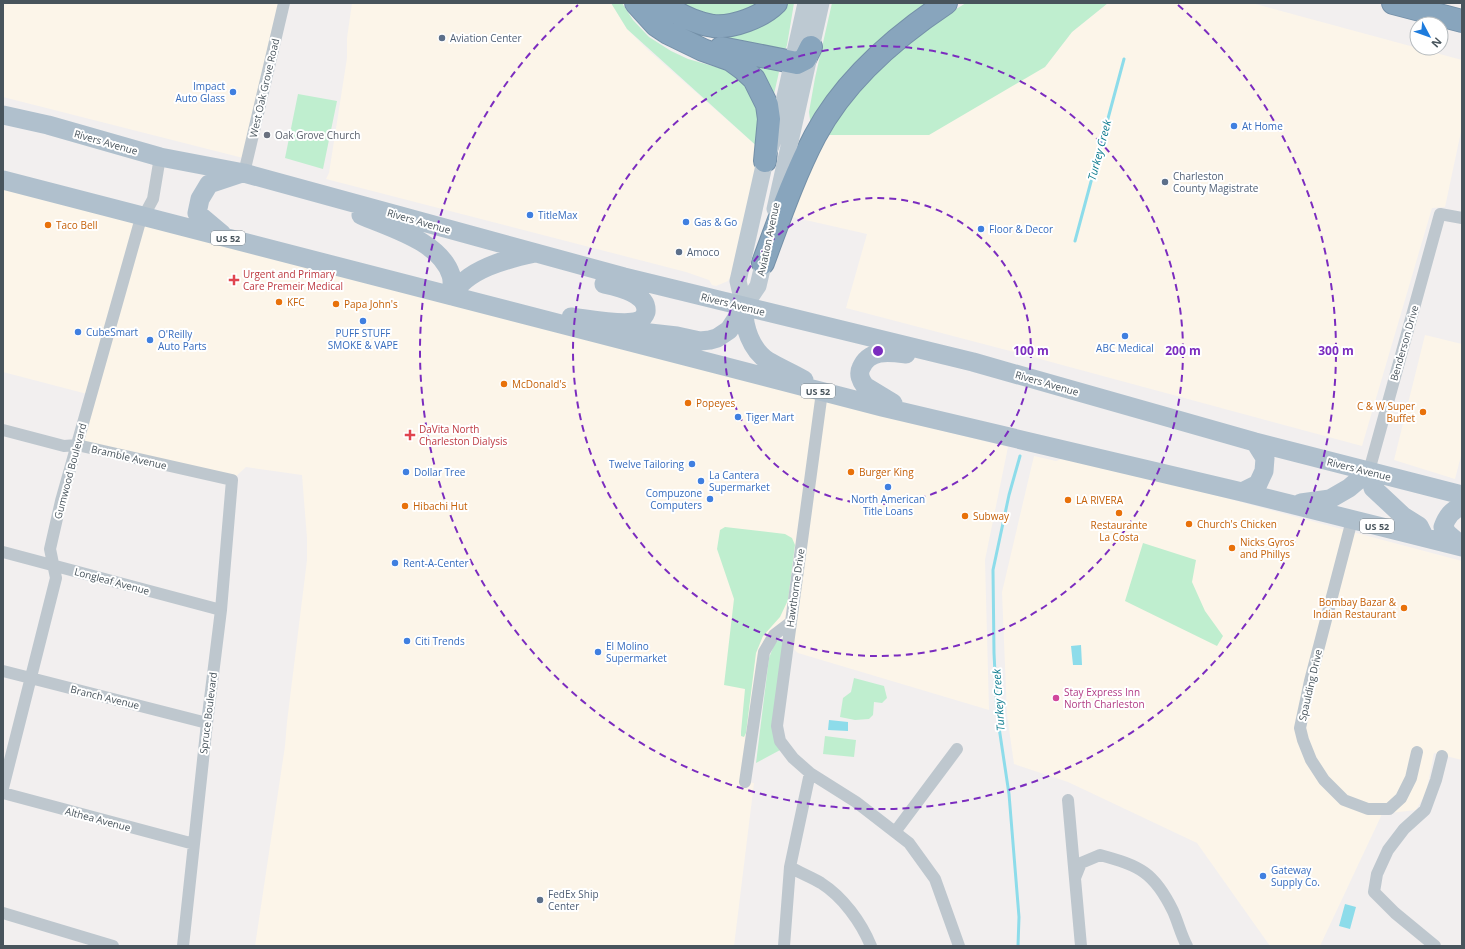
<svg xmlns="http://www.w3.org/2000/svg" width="1465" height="949" viewBox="0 0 1465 949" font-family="'Open Sans',sans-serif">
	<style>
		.commercial { fill: #fcf5e9 }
		.green { fill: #bfeecf }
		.water { fill: #8ddcea }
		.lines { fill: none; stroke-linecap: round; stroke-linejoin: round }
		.stream { stroke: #8ddcea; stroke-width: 3 }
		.highway-casing { stroke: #7490a8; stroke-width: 24 }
		.street { stroke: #bec7ce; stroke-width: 12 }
		.secondary { stroke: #bdc9d2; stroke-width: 17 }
		.primary { stroke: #b0c0cd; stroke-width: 19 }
		.highway { stroke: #88a5bd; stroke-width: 22 }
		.ring { fill: none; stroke: #7b2cbf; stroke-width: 2; stroke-dasharray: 7 5 }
		.service-dot { fill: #5c6f8a; stroke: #fff; stroke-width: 1.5 }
		.shop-dot { fill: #3f7fe0; stroke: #fff; stroke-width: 1.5 }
		.worship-dot { fill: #6b7280; stroke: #fff; stroke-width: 1.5 }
		.food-dot { fill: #e8710a; stroke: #fff; stroke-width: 1.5 }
		.health-dot { fill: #e0444e; stroke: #fff; stroke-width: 1.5 }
		.hotel-dot { fill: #d1479c; stroke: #fff; stroke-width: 1.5 }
		.labels { text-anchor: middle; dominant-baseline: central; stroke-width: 4; stroke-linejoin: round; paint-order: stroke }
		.shield { fill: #fff; stroke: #7f878d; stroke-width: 1 }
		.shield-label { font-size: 9px; font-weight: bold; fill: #48545c }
		.service-label { font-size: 10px; fill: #4e5e75; stroke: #fff; text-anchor: start }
		.shop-label { font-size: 10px; fill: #366cbe; stroke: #fff; text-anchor: start }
		.street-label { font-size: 10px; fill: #48545c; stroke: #fff }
		.worship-label { font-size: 10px; fill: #5b616d; stroke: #fff; text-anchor: start }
		.food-label { font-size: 10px; fill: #c56008; stroke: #fff; text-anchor: start }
		.health-label { font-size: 10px; fill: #be3a42; stroke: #fff; text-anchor: start }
		.hotel-label { font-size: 10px; fill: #b23c85; stroke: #fff; text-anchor: start }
		.water-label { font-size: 11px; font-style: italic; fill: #107d90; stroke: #fff }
		.centre { fill: #7b2cbf; stroke: #fff; stroke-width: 2 }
		.ring-label { font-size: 12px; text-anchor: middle; font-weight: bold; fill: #7b2cbf; stroke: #fff; stroke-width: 4; stroke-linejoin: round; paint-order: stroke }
	</style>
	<rect width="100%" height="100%" fill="#f2efef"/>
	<!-- commercial -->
	<path class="commercial" d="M3 3H284L247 159 3 97Z
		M352 3H611L627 29 648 50 760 149 731 275 728 281 716 286 712 285 709 280 686 272 326 179 329 173 347 58V38Z
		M1108 3H1252L1462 60V127L1445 207 1432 208 1362 446 1014 352 846 308 867 234 788 216 822 135 1045 67 1072 32Z
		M3 188 895 419 1008 447 985 560 989 710 798 653 788 644 791 622 764 652 745 782 754 783 734 946H255L285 746 287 722 307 560V538L302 475 246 467 232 480 77 445 91 395 3 372Z
		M1425 335 1462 344V452L1455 479 1394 460Z
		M1034 456 1056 461 1064 458 1154 479 1462 561V760L1434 753 1426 793 1416 810 1382 814 1320 946H1270L1197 843 1068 782 1014 764 1007 715 1002 592Z"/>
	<!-- green -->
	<path class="green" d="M611 3H622L633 20 649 37 671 51 688 59 730 71 745 80 761 108 760 149 627 29Z
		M676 3H762L744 13 719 18 700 16Z
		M786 3H794L787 45 786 48 781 51 733 41 730 38 729 31Z
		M832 3H935L811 127 809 112 815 78Z
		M966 3H1108L1072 32 1045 67 929 135H822L849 98 923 29Z
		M743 60 776 70 779 72 774 94 771 96Z
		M298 94 337 101 323 169 285 158Z
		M725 527 785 534 792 538 795 545 788 600 780 617 763 636 756 653 746 733 744 737 741 736V732L745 689 724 685 734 599 717 549 720 530Z
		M1143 543 1196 560 1192 582 1205 611 1223 636 1217 646 1125 601Z
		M779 639H782L783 641 782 749 756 763 769 658 774 645Z
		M854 678 884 686 887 698 882 703 874 702 873 715 869 719 855 720 840 717 843 698 851 692Z
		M825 736 856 740 854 757 823 754Z"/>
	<!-- water -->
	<path class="water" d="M1081 645 1082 665H1073L1071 646Z
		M829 720 848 722V731L828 730Z
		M1345 904 1356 907 1350 929 1339 926Z"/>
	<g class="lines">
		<!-- stream -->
		<path class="stream" d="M1075 241 1124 59
			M1018 946 1019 917 1009 794 997 714 994 653 993 570 1009 495 1020 456"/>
		<!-- highway casing -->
		<g class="highway-casing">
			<path id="highway" d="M636 3 656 25 668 33 703 50 731 60 742 68 754 79 767 105 769 119 765 161
				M662 3C677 14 694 23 713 26 733 28 762 17 776 3
				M1393 3 1462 21
				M721 48 797 63 805 59 811 47
				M763 263C779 220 794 176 815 136 844 81 895 37 946 3"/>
		</g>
		<!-- street -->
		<path class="street" d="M244 173 284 3
			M822 392 777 726 780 741 793 758 810 773 856 802 909 843 935 879 959 946
			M3 430 64 446 77 445 232 480 221 610 207 723 183 946
			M1369 471 1440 214 1462 218
			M1352 520 1310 681 1300 728 1303 740 1311 760 1324 780 1344 800 1368 809H1389L1401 798 1411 778 1417 752
			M3 552 221 610
			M3 671 207 723
			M745 782 764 652 774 635 791 622
			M3 788 56 578 50 549 61 501 139 225 153 199 160 157
			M3 793 194 844
			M1068 800 1081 946
			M895 832 957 749
			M790 867C800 873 811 877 821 883 843 897 861 922 871 946
			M1075 878 1081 863 1100 855C1140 866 1154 872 1173 911 1178 922 1181 935 1187 946
			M3 913 113 946
			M784 946 790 867 810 773
			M1435 946 1395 913 1374 892 1377 874 1388 850 1404 829 1425 810 1436 780 1442 756"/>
		<!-- secondary -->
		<path class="secondary" d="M775 209 821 3
			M744 307 758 286 766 252
			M744 307 738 281 765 161 778 128 806 3"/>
		<!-- primary -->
		<path class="primary" d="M3 115 48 125 160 157 244 173 624 277 973 362 1255 442 1462 495
			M3 180 882 407 1242 492 1462 547
			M361 215C390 228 440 241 451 275 453 281 452 289 452 296
			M222 234 197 213 200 199 209 184 242 173
			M452 296C466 269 507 259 535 253
			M744 307C743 326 751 350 768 361 780 368 792 373 804 380
			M571 317C588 319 624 326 638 321 642 320 645 315 646 312 648 293 618 287 604 284
			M623 330 677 336 700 341 710 340 717 338 729 330 744 307
			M893 403 865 386C861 381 858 374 861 368 869 349 889 352 906 354
			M1369 471 1373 488 1403 516 1419 526 1424 536
			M1242 492 1258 484 1264 471 1265 458 1255 442
			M1301 503 1330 499 1349 488 1369 471
			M1462 546 1448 534 1443 527C1447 516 1452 510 1462 506"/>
		<!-- highway -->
		<use href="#highway" class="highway"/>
	</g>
	<!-- distance rings -->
	<g class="ring">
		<circle cx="878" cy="351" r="153"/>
		<circle cx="878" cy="351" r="305"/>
		<path d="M1178 5A458 458 0 1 1 578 5"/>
	</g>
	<!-- markers -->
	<g class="service-dot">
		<circle cx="442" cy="38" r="4"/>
		<circle cx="1165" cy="182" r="4"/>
		<circle cx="679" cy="252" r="4"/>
		<circle cx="540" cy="900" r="4"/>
	</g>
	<g class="shop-dot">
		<circle cx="233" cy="92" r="4"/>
		<circle cx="1234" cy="126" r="4"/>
		<circle cx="530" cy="215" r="4"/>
		<circle cx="686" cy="222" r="4"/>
		<circle cx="981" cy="229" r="4"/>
		<circle cx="363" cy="321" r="4"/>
		<circle cx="78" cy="332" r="4"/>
		<circle cx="1125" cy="336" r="4"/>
		<circle cx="150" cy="340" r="4"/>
		<circle cx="738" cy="417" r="4"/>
		<circle cx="692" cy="464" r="4"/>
		<circle cx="406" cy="472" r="4"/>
		<circle cx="701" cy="481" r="4"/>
		<circle cx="888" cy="487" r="4"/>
		<circle cx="710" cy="499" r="4"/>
		<circle cx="395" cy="563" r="4"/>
		<circle cx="407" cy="641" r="4"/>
		<circle cx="598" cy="652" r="4"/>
		<circle cx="1263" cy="876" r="4"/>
	</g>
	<circle class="worship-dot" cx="267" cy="135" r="4"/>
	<g class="food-dot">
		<circle cx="48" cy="225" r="4"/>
		<circle cx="279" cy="302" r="4"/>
		<circle cx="336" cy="304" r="4"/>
		<circle cx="504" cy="384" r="4"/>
		<circle cx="688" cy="403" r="4"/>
		<circle cx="1423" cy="412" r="4"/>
		<circle cx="851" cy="472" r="4"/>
		<circle cx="1068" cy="500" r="4"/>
		<circle cx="405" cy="506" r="4"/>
		<circle cx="1119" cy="513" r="4"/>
		<circle cx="965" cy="516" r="4"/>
		<circle cx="1189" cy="524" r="4"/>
		<circle cx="1232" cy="548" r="4"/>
		<circle cx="1404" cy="608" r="4"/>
	</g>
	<g class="health-dot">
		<path d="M232 274h4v4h4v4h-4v4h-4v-4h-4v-4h4z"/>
		<path d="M408 429h4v4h4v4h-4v4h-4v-4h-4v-4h4z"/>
	</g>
	<circle class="hotel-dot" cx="1056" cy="698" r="4"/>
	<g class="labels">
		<!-- shield labels -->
		<g class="shield">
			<rect x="211" y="231" width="34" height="14" rx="3"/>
			<rect x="801" y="384" width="34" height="14" rx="3"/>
			<rect x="1360" y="519" width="34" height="14" rx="3"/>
		</g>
		<g class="shield-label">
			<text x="228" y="238">US 52</text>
			<text x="818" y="391">US 52</text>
			<text x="1377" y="526">US 52</text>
		</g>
		<!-- service labels -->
		<g class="service-label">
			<text x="450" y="38">Aviation Center</text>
			<text x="1173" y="176">Charleston<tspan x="1173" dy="12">County Magistrate</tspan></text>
			<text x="687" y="252">Amoco</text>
			<text x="548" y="894">FedEx Ship<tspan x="548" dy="12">Center</tspan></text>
		</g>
		<!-- shop labels -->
		<g class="shop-label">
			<text x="225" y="86" text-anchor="end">Impact<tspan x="225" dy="12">Auto Glass</tspan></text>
			<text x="1242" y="126">At Home</text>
			<text x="538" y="215">TitleMax</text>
			<text x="694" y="222">Gas &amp; Go</text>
			<text x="989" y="229">Floor &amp; Decor</text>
			<text x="86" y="332">CubeSmart</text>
			<text x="363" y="333" text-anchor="middle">PUFF STUFF<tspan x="363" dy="12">SMOKE &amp; VAPE</tspan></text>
			<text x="158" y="334">O'Reilly<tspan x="158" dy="12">Auto Parts</tspan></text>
			<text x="1125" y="348" text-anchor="middle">ABC Medical</text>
			<text x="746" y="417">Tiger Mart</text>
			<text x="684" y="464" text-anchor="end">Twelve Tailoring</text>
			<text x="414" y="472">Dollar Tree</text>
			<text x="709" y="475">La Cantera<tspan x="709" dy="12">Supermarket</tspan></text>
			<text x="702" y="493" text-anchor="end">Compuzone<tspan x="702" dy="12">Computers</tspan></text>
			<text x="888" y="499" text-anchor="middle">North American<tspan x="888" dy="12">Title Loans</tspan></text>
			<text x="403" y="563">Rent-A-Center</text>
			<text x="415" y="641">Citi Trends</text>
			<text x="606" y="646">El Molino<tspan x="606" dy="12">Supermarket</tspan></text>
			<text x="1271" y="870">Gateway<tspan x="1271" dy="12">Supply Co.</tspan></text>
		</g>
		<!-- street labels -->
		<g class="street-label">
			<text transform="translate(264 88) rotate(-77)">West Oak Grove Road</text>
			<text transform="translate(106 142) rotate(16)">Rivers Avenue</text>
			<text transform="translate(419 221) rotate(16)">Rivers Avenue</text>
			<text transform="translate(768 239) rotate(-78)">Aviation Avenue</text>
			<text transform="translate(733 304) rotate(14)">Rivers Avenue</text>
			<text transform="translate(1404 343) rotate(-74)">Benderson Drive</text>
			<text transform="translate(1047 383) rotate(16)">Rivers Avenue</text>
			<text transform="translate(129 457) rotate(13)">Bramble Avenue</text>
			<text transform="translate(1359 469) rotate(14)">Rivers Avenue</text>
			<text transform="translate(70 471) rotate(-75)">Gumwood Boulevard</text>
			<text transform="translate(112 581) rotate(15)">Longleaf Avenue</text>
			<text transform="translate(795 588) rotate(-82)">Hawthorne Drive</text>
			<text transform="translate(1310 685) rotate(-77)">Spaulding Drive</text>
			<text transform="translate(105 697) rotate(14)">Branch Avenue</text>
			<text transform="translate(208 713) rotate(-83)">Spruce Boulevard</text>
			<text transform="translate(98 819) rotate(15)">Althea Avenue</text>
		</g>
		<!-- worship labels -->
		<g class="worship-label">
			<text x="275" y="135">Oak Grove Church</text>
		</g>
		<!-- food labels -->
		<g class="food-label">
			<text x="56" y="225">Taco Bell</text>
			<text x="287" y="302">KFC</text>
			<text x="344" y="304">Papa John's</text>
			<text x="512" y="384">McDonald's</text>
			<text x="696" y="403">Popeyes</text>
			<text x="1415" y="406" text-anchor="end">C &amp; W Super<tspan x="1415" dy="12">Buffet</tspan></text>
			<text x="859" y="472">Burger King</text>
			<text x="1076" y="500">LA RIVERA</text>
			<text x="413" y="506">Hibachi Hut</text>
			<text x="973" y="516">Subway</text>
			<text x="1197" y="524">Church's Chicken</text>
			<text x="1119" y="525" text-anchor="middle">Restaurante<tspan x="1119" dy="12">La Costa</tspan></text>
			<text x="1240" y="542">Nicks Gyros<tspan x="1240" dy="12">and Phillys</tspan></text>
			<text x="1396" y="602" text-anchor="end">Bombay Bazar &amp;<tspan x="1396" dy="12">Indian Restaurant</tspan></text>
		</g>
		<!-- health labels -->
		<g class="health-label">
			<text x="243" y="274">Urgent and Primary<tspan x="243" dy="12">Care Premeir Medical</tspan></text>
			<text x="419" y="429">DaVita North<tspan x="419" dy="12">Charleston Dialysis</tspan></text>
		</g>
		<!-- hotel labels -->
		<g class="hotel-label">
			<text x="1064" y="692">Stay Express Inn<tspan x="1064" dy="12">North Charleston</tspan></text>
		</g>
		<!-- water labels -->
		<g class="water-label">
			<text transform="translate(1099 150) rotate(-75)">Turkey Creek</text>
			<text transform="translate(998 700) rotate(-94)">Turkey Creek</text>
		</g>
	</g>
	<circle cx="878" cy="351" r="6" class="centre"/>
	<g class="ring-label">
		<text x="1031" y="355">100 m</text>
		<text x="1183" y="355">200 m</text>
		<text x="1336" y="355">300 m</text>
	</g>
	<!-- border -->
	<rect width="1465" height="949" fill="none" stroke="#48545c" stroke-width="8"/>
	<!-- north arrow -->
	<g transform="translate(1429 36) rotate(131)"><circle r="19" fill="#ffffff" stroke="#b6bbbe"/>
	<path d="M0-3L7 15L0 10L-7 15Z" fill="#1e7cdd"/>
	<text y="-6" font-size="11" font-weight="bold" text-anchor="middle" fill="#48545c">N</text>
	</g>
</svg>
